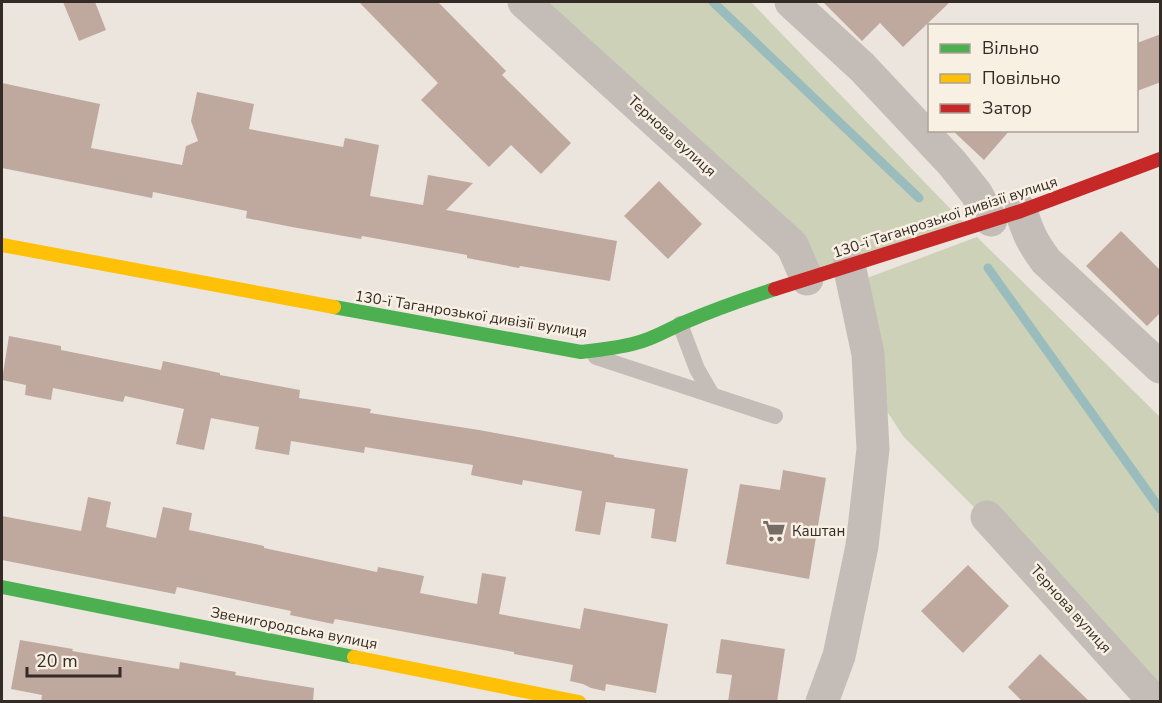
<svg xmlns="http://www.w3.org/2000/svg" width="1162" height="703" viewBox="0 0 1162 703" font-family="'Nunito Sans',sans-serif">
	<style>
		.green { fill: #ccd1b8 }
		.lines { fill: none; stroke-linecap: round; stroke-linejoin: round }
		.stream { stroke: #9abcbd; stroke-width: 9 }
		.building { fill: #bfa99f }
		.lane { stroke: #c4bdb7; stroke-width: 16 }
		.street { stroke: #c4bdb7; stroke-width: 33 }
		.fast { stroke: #4caf50; stroke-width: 14 }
		.slow { stroke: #ffc107; stroke-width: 14 }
		.jam { stroke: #c62828; stroke-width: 14 }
		.labels { text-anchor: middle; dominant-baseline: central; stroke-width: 5; stroke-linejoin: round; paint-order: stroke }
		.street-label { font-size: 15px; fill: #352b26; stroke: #f9f0e4 }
		.poi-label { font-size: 15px; fill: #352b26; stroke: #f9f0e4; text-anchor: start }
	</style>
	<rect width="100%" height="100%" fill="#ebe5de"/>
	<!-- green -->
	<path class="green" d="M521 2H751L964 223 804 281Z
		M977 237 1160 417V693L903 436 868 382 851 284Z"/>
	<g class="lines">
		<!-- stream -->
		<path class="stream" d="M713 2 919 198
			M988 268 1160 509"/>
	</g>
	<!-- building -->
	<path class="building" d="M63 2H95L106 30 79 41Z
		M359 2H438L506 71 502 75 571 143 541 174 511 145 489 167 421 100 438 83Z
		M823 2H950L903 47 880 23 862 41Z
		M1161 34V82L1137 91V43Z
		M2 83 100 104 91 148 182 165 186 146 198 141 191 121 197 92 254 104 249 129 343 147 345 138 379 145 370 196 423 205 428 175 473 183 446 210 617 241 610 281 520 266 519 268 467 258V255L362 236 361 239 292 227 246 218 247 211 153 192 152 198 2 168Z
		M952 130H1010L984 160Z
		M659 181 702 224 668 259 624 216Z
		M1121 231 1161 271V312L1147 326 1086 266Z
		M9 336 61 346V350L161 370 163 361 220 373V375L300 390 299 398 371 409 370 413 479 430 614 455V457L688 469 676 542 651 538 655 509 606 502 600 535 575 531 582 491 523 480 522 485 471 475 473 465 365 447 364 453 291 441 289 455 255 449 259 427 211 418 204 450 176 444 184 409 125 396 123 402 53 388 51 400 25 395 26 385 2 380Z
		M783 470 826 478 809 579 726 564 740 484 780 490Z
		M88 497 111 502 106 527 156 538 163 507 192 513 189 530 264 546V548L377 572 378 567 424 576 420 593 477 604 482 573 506 577 499 614 580 629 584 608 668 624 656 693 606 684 605 691 591 688 583 684 570 681 573 665 514 654V652L335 619 333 624 290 615 291 611 177 587 175 594 2 560V516L81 531Z
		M968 565 1009 606 963 653 921 611Z
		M721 639 785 649 777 702H728L732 675 716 673Z
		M20 640 73 649 72 651 179 669 180 662 236 672 235 675 314 688 313 702H41L42 695 11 689Z
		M1040 654 1090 702H1023L1008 687Z"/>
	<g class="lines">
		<!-- lane -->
		<path class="lane" d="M680 324 697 369 712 395
			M596 357 775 416"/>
		<!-- street -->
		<path class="street" d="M524 2 792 245 807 279
			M791 2 862 67 952 163 976 193 991 220
			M1021 211C1028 233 1032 242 1046 261L1160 367
			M987 517 1155 702
			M822 702 839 656 862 546 873 449 868 354 849 265"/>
		<!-- fast -->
		<path class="fast" d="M334 307 581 352C599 350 618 348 636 343 653 339 667 330 683 323 713 310 744 299 775 289
			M2 587 354 657"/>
		<!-- slow -->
		<path class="slow" d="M2 245 334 307
			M354 657 579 702"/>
		<!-- jam -->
		<path class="jam" d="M775 289 1021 211 1160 159"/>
	</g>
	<!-- icons -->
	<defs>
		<g id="supermarket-bare" transform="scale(1.8)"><path d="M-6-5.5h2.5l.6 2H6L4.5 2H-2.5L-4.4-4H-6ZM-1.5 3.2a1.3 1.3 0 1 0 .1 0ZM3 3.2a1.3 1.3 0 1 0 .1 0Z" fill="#756c66" stroke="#f9f0e4" stroke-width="2.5" paint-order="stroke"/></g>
	</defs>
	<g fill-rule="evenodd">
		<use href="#supermarket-bare" x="774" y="531"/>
	</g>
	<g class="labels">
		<!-- street labels -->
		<g class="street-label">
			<text transform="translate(672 136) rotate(42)">Тернова вулиця</text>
			<text transform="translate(945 217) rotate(-18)">130-ї Таганрозької дивізії вулиця</text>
			<text transform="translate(471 314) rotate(9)">130-ї Таганрозької дивізії вулиця</text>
			<text transform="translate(1071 609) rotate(48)">Тернова вулиця</text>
			<text transform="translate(294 628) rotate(11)">Звенигородська вулиця</text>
		</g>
		<!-- poi labels -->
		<g class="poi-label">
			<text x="792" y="531">Каштан</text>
		</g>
	</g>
	<!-- border -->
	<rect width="1162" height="703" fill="none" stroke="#352b26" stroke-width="6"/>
	<!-- legend -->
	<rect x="928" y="24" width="210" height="108" fill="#f9f0e4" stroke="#aba198" stroke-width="1.5"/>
	<rect x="940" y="44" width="30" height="9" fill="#4caf50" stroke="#aba198" stroke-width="1.5"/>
	<text x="982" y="54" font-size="18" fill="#352b26">Вільно</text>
	<rect x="940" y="74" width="30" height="9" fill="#ffc107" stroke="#aba198" stroke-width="1.5"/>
	<text x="982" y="84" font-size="18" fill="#352b26">Повільно</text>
	<rect x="940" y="104" width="30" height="9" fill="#c62828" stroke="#aba198" stroke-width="1.5"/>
	<text x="982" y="114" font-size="18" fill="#352b26">Затор</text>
	<!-- scale -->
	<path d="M27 667v9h93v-9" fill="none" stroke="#352b26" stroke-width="3"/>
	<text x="36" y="667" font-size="18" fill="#352b26" stroke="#f9f0e4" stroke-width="4.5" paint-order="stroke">20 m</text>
</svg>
